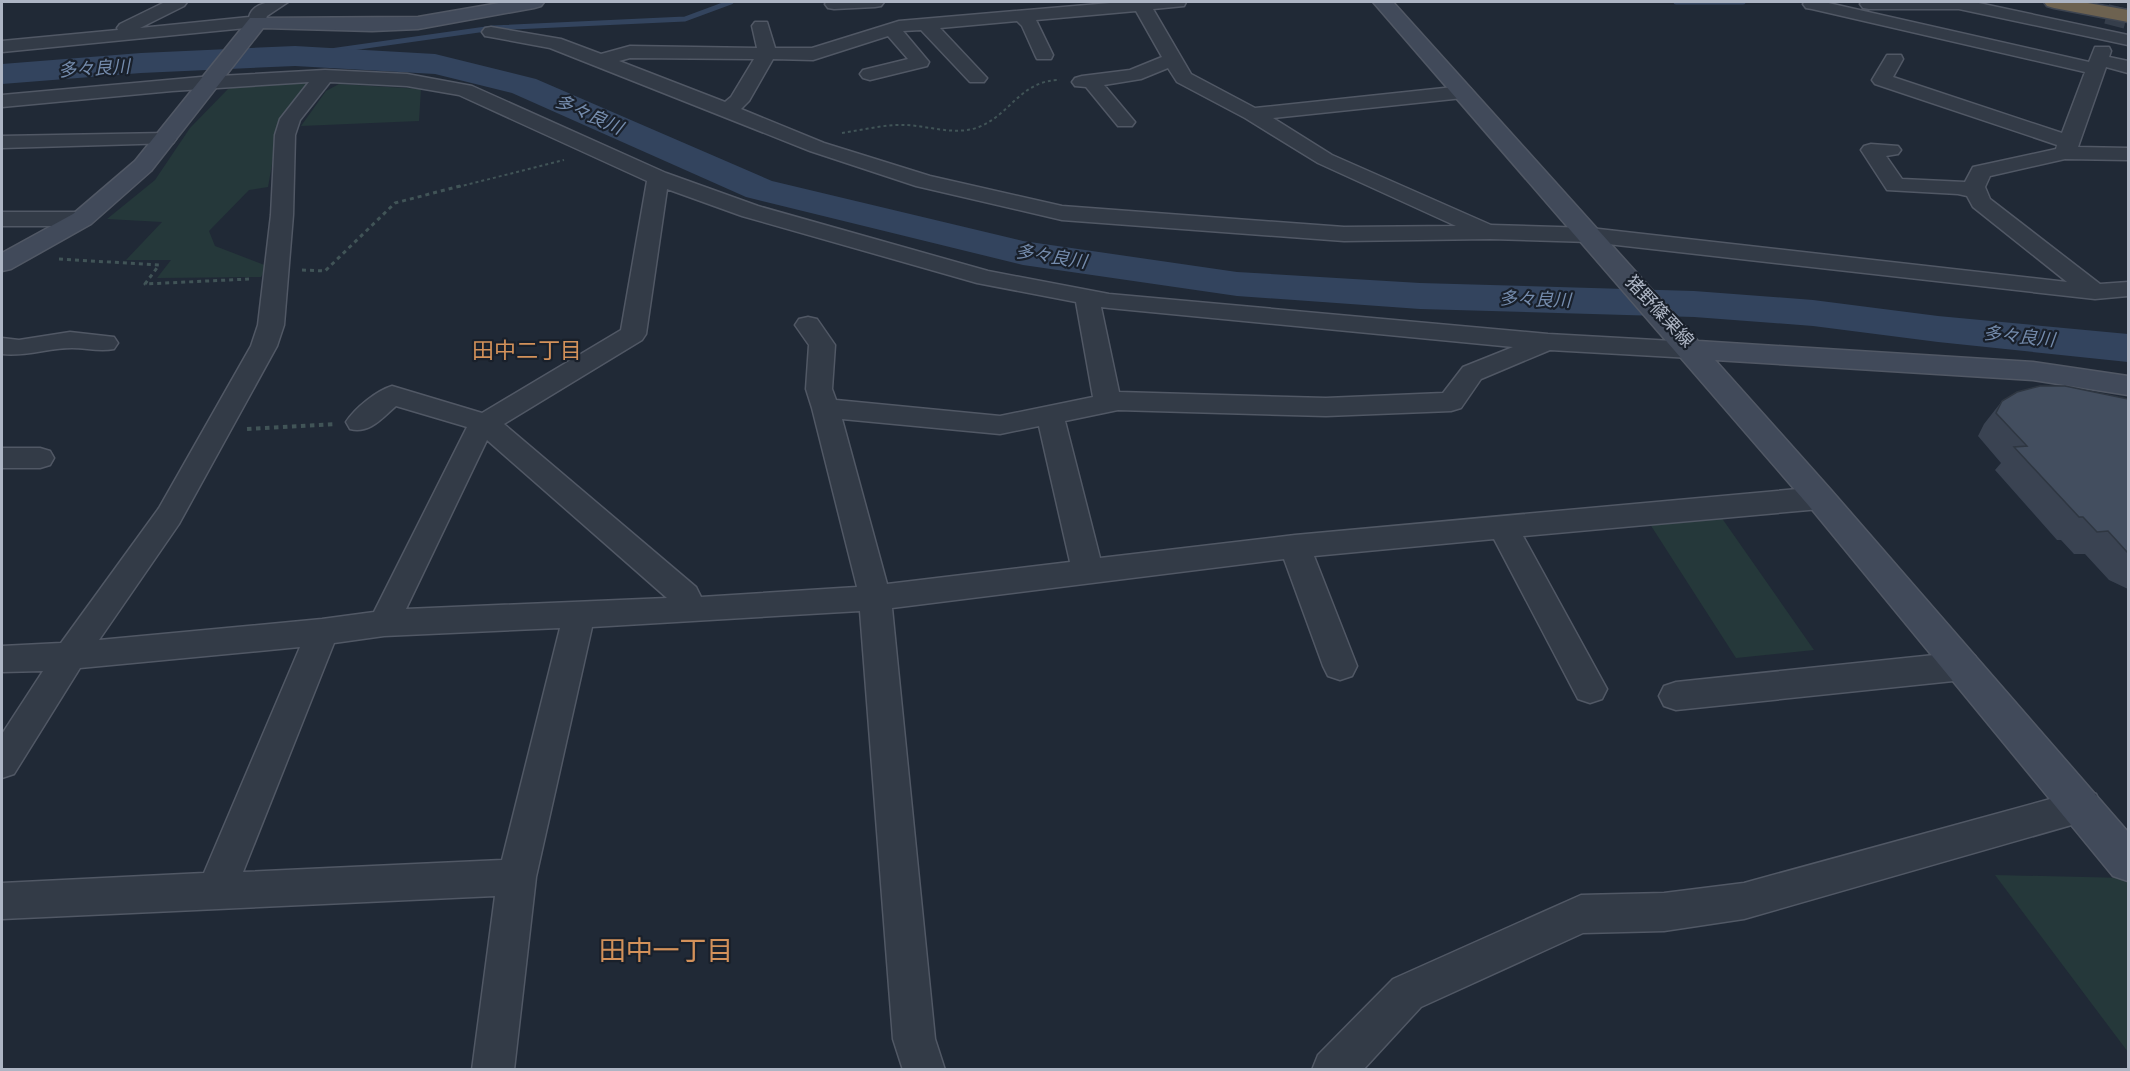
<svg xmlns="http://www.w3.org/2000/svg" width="2130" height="1071" viewBox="0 0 2130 1071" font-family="'Roboto Condensed','Noto Sans JP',sans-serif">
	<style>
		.green { fill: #25383a }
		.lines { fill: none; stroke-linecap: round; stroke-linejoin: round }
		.stream { stroke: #33445e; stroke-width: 5 }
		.river { fill: #33445e; fill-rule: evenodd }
		.street-tunnel { stroke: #353e4b; stroke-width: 20; stroke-dasharray: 20 10; stroke-linecap: butt }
		.street-casing { stroke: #515865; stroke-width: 3 }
		.secondary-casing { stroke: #515865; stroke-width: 3 }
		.highway-casing { stroke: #3e4551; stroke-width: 3 }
		.path-far2 { stroke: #415457; stroke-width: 2; stroke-dasharray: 3 3; stroke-linecap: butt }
		.path-far1 { stroke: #415457; stroke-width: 3; stroke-dasharray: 4 4; stroke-linecap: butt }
		.path { stroke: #415457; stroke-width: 4; stroke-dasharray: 4.5 4.5; stroke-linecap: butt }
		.street { fill: #333b47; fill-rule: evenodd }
		.secondary { fill: #414a5a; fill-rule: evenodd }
		.highway { fill: #6d6250; fill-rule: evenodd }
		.wall { fill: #3a4352 }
		.building { fill: #434e5f; stroke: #2f3742; stroke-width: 1.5 }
		.labels { text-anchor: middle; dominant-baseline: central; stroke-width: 4.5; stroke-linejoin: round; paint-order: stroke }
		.far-water-label { font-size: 18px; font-style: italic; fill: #758cad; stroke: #19202b }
		.far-street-label { font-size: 18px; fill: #adb5c4; stroke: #19202b }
		.neighbourhood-label { font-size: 22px; fill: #d3915a; stroke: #19202b }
		.near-neighbourhood-label { font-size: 27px; fill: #d3915a; stroke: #19202b }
	</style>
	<rect width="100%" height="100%" fill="#202936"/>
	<!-- green -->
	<path class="green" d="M311 83 279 125 268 187 249 190 209 231 215 246 267 266 261 277 157 278 171 260H126L162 222 107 219 155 180 190 128 228 89 241 84Z
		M339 84 421 89 419 121 301 126 326 91Z
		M1719 514 1814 650 1736 658 1648 521Z
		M1995 875 2126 878 2128 881V1052Z"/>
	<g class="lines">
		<!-- stream -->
		<path class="stream" d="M1676 2H1743
			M295 56 493 28 685 19 731 2"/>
		<!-- river -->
		<path class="river" d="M295 46 435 54 536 79 772 181 1023 241 1237 272 1420 283 1694 291 1813 300 1938 316 2128 334V362L1938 342 1813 326 1694 317 1420 309 1237 296 1023 265 746 197 512 93 435 74 295 66 141 73 2 84V64L141 53Z"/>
		<!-- street-tunnel -->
		<path class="street-tunnel" d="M2114 26 2120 2"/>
		<!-- street casing -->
		<g class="street-casing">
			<path id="street" d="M165 2H187L184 6 140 28 249 17C253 1 274 1 288 2L267 16 263 26 257 27 2 52V41L118 30 117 28 120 24Z
				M827 2H884L881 6 875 7 834 9 828 8 825 4Z
				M1122 2H1186L1184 6 1153 9 1191 74 1255 108 1463 86 1470 88 1473 92 1470 96 1463 98 1273 118 1332 155 1491 225 1590 228 2067 282 1973 207 1967 196 1958 194 1887 190 1861 150 1864 146 1871 144 1898 146 1901 150 1898 154 1886 156 1902 179 1965 182 1973 167 2056 149 2057 145 1875 84 1872 80 1887 55H1901L1903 59 1893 77 2062 133 2085 72 1812 9 1806 8 1803 4 1805 2H1824L2089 62 2095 47H2109L2111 51 2109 57 2128 61V73L2106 67 2078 147 2128 148V160L2065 159 1990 176 1985 187 1990 199 2100 284 2128 282V296L2095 299 1590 242 1490 239 1344 241 1062 220 916 186 810 151 550 48 491 37 485 36 482 32 485 28 491 27 561 39 601 54 630 46 757 48 752 26 755 22H767L775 48H812L899 21ZM1136 11 1162 57 1130 70 1082 76 1075 78 1072 82 1075 86 1086 87 1118 126H1132L1135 122 1104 85 1141 79 1168 68 1177 82 1245 118 1318 163 1456 226 1344 227 1062 206 930 176 824 143 741 109 749 101 773 59 813 60 888 36 908 59 863 70 860 74 863 78 870 80 927 66 929 62 903 31 921 30 970 82H984L987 78 940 28 1017 21 1022 26 1035 55 1037 59H1051L1053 55 1036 20ZM630 58 754 59 731 97 725 102 619 61Z
				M1862 2H1974L2128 35V45L1959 9H1869L1863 8 1860 4Z
				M325 70 407 74 472 86 666 173 758 206 988 271 1109 294 1548 334 1691 342 1700 344 1704 350 1700 356 1691 358 1550 350 1481 379 1461 408 1451 411 1326 416 1118 410 1065 421 1100 558 1295 535 1820 487 1830 491 1835 498 1830 505 1820 509 1523 536 1607 689 1602 699 1590 703 1578 699 1494 539 1314 556 1357 666 1352 676 1340 680 1328 676 1323 666 1284 559 892 608 935 1039 945 1070H903L893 1039 860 611 592 627 536 877 514 1070H472L495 896 2 919V883L204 873 300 647 80 668 14 774 2 778V734L43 671 2 672V646L61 643 159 508 251 346 258 325 271 215 275 135 280 119 309 82 172 91 2 107V95L201 77ZM330 82 407 86 459 95 647 181 621 330 482 413 392 386C376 391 355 408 346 422L350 429C370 434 382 418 396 406L467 427 374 612 322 619 99 640 179 524 277 346 284 325 293 215 295 135 300 120ZM667 189 742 216 977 283 1076 302 1093 397 1000 416 836 400 832 389 835 345 817 319 808 317 799 319 795 325 809 345 806 389 812 408 857 587 701 597 696 587 504 424 642 340 646 334ZM1101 307 1109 308 1513 347 1463 367 1443 393 1326 398 1119 392ZM842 419 1000 434 1039 426 1070 562 887 584ZM487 440 667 598 406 609ZM560 628 502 860 243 872 334 643 384 636Z
				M166 133 173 135 176 139 173 143 2 148V136Z
				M2 212H82L90 214 93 219 90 224 82 226H2Z
				M70 332 114 337 118 343 114 349C100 352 86 348 72 348 48 348 26 357 2 354V338L19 340Z
				M2 448H40L50 451 54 458 50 465 40 468H2Z
				M1963 652 1975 656 1980 666 1975 676 1963 680 1676 710 1664 706 1659 696 1664 686 1676 682Z
				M2083 790 2096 794 2101 806 2096 818 1744 919 1664 931 1583 933 1421 1007 1363 1070H1312L1318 1055 1393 979 1581 895 1664 893 1744 883Z"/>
		</g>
		<!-- secondary casing -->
		<g class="secondary-casing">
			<path id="secondary" d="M505 2H544L541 6 534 8 418 29 372 31 263 28 151 171 91 224 11 269 2 271V253L73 214 135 161 250 18 418 17Z
				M1373 2H1393L1698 341 2033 362 2128 376V395L2033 380 1715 360 1831 490 2128 832V881L2113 876 1809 506Z"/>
		</g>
		<!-- highway casing -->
		<g class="highway-casing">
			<path id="highway" d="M2044 2H2082L2128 10V22L2054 8 2047 6Z"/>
		</g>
		<!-- path-far2 -->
		<path class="path-far2" d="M842 133C863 130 885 124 906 125 930 126 955 136 979 127 1011 114 1021 80 1060 80
			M458 187 564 160"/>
		<!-- path-far1 -->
		<path class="path-far1" d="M59 259 159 265 145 284 249 279
			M302 270 325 271 395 203 464 185"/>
		<!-- path -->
		<path class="path" d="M247 429 336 424"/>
		<!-- street -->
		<use href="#street" class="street"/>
		<!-- secondary -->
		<use href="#secondary" class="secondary"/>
		<!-- highway -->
		<use href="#highway" class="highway"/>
	</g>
	<!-- wall -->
	<path class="wall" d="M2128 399V589L2109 580 2085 554H2074L2061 540H2057L1995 470 2001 463 1978 436 1984 424 2002 401Z"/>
	<!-- building -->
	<path class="building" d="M2040 386H2065L2128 399V553L2108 531 2097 532 2083 517H2079L2014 447 2027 446 1996 413 2002 401 2017 392Z"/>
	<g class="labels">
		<!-- far-water labels -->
		<g class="far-water-label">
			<text transform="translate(94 68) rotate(-3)">多々良川</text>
			<text transform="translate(589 114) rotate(24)">多々良川</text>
			<text transform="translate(1051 256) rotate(9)">多々良川</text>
			<text transform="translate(1535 299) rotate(2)">多々良川</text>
			<text transform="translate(2019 336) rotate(6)">多々良川</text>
		</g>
		<!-- far-street labels -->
		<g class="far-street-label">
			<text transform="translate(1660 311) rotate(47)">猪野篠栗線</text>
		</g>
		<!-- neighbourhood labels -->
		<g class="neighbourhood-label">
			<text x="527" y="350">田中二丁目</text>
		</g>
		<!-- near-neighbourhood labels -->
		<g class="near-neighbourhood-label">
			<text x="666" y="951">田中一丁目</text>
		</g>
	</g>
	<!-- border -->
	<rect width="2130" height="1071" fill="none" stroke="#adb5c4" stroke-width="6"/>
</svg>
